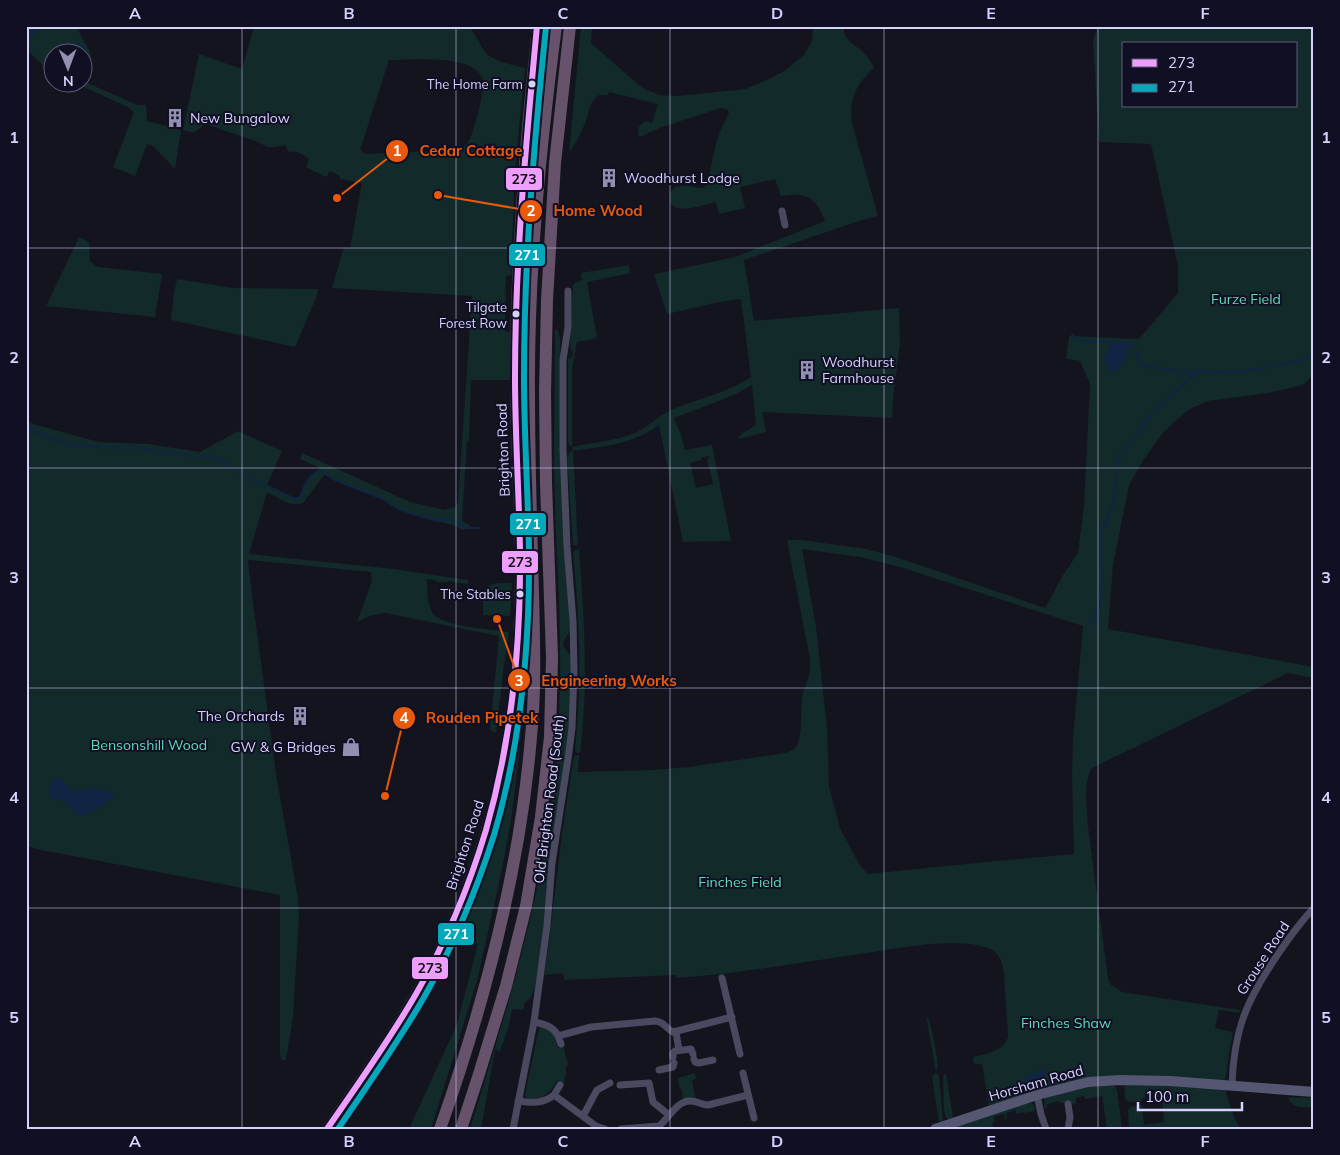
<svg xmlns="http://www.w3.org/2000/svg" width="1340" height="1155" viewBox="0 0 1340 1155" font-family="Mulish,sans-serif">
	<style>
		.green { fill: #122a29; fill-rule: evenodd }
		.water { fill: #0f2543 }
		.lines { fill: none; stroke-linecap: round; stroke-linejoin: round }
		.stream { stroke: #0f2543; stroke-width: 2 }
		.street { stroke: #49495f; stroke-width: 7 }
		.secondary { stroke: #555672; stroke-width: 10 }
		.highway { stroke: #66526b; stroke-width: 12 }
		.bus-1-casing { stroke: #110f23; stroke-width: 10 }
		.bus-2-casing { stroke: #110f23; stroke-width: 10 }
		.bus-1 { stroke: #ee9ffe; stroke-width: 6 }
		.bus-2 { stroke: #03a8ba; stroke-width: 6 }
		.grid { fill: none; stroke: #d5d2fe; stroke-width: 1; stroke-opacity: 0.55 }
		.bus-dot { fill: #d5d2fe; stroke: #110f23; stroke-width: 2 }
		.labels { text-anchor: middle; dominant-baseline: central; stroke-width: 4; stroke-linejoin: round; paint-order: stroke }
		.bus-label { font-size: 13px; fill: #d5d2fe; stroke: #110f23; text-anchor: end }
		.poi-label { font-size: 14px; fill: #d5d2fe; stroke: #110f23; text-anchor: start }
		.park-label { font-size: 14px; fill: #60dcb6; stroke: #110f23 }
		.street-label { font-size: 14px; fill: #d5d2fe; stroke: #110f23 }
		.leader { fill: none; stroke: #e8590c; stroke-width: 2 }
		.callout-dot { fill: #e8590c; stroke: #110f23; stroke-width: 2 }
		.mark-label { font-size: 15px; text-anchor: middle; font-weight: bold; fill: #fff }
		.callout-label { font-size: 15px; text-anchor: middle; font-weight: bold; fill: #e8590c; stroke: #110f23; stroke-width: 4; stroke-linejoin: round; paint-order: stroke }
		.line-badge { stroke: #110f23; stroke-width: 2 }
		.badge-label { font-size: 14px; text-anchor: middle; font-weight: bold; fill: #fff }
		.pale-badge-label { font-size: 14px; text-anchor: middle; font-weight: bold; fill: #111 }
		.neatline { fill: none; stroke: #d5d2fe; stroke-width: 2 }
		.grid-label { font-size: 16px; text-anchor: middle; font-weight: bold; fill: #d5d2fe }
	</style>
	<rect width="100%" height="100%" fill="#14141e"/>
	<!-- green -->
	<path class="green" d="M26 26H77C80 42 105 60 83 71V64L85 63 88 55 82 47 68 50 69 52H52V71L43 65 29 52 26 53Z
		M254 26H468C476 34 477 39 483 49 490 62 512 64 525 68L515 169 511 275 506 276 505 332H510L511 380H471L469 441H467L462 521 471 526 463 530 453 525 428 519 407 512 397 508 383 499 335 480 325 474 303 503C291 508 278 497 267 492L249 554 393 569 468 580V584L448 581V582H438L434 580 427 579C427 590 427 604 433 614 442 626 494 630 509 632L504 665 496 733 490 730 499 636 385 613 369 616 357 622 372 581 371 572 248 560 253 603 276 774 298 898 299 916 293 1016 286 1060H282L280 1055V895L41 850 26 846V422L99 442 148 444 200 452 238 431 282 451 267 485 293 499 300 497 304 485 320 468 300 459 302 453 410 502 444 510 455 507 458 502 472 296 332 288 344 247 350 248 362 183 340 179V176L330 171 326 177 306 167 309 159C302 154 297 150 288 152L286 145 275 147H267L256 141 205 124 194 133 183 130 199 54 242 69ZM389 60C411 60 483 52 484 85 482 97 473 137 467 144 463 148 456 149 451 150L368 154 363 153 360 149 362 144Z
		M581 26H592L591 43 641 87 658 95 677 96 745 89 769 79 786 70 804 55 812 41 813 26H843C845 44 855 43 865 54 869 58 872 63 874 68 856 84 849 99 852 123L878 216 862 220 744 260 754 321 899 308 900 343 893 399 892 418 762 412 766 432 738 439C741 431 751 431 756 424L752 385 734 395 674 418 681 435 685 450 712 445 731 541 683 542 659 425C630 445 606 446 573 451L578 545H573L567 457 570 452 573 451 572 447 569 445 568 443V359L572 357 573 352 571 350 570 346 573 285 575 283 582 280 581 273 629 265 630 273 587 282 597 338 577 342 572 370V447C592 443 620 440 637 432 649 427 657 416 669 411 698 398 724 395 751 377L741 299 720 302 667 314 654 274 735 257 825 221C815 197 808 192 781 196L775 179 740 187 745 208 719 214 716 202C706 204 687 211 677 208 665 204 668 187 680 186 687 185 695 188 703 188L707 185 716 143 721 129 729 113 727 109 721 108 662 127 640 137 638 134 639 126 646 121 652 123 658 104 609 92 608 95H599C588 102 589 117 583 128 579 137 574 145 569 153ZM708 456 709 459 707 460 713 484 696 488 690 463 701 460V458Z
		M1098 26H1314V374L1304 384 1291 388 1268 393 1208 401 1190 409 1182 415 1163 433 1144 459 1129 485 1113 565 1108 629 1314 667V678L1288 673 1092 768C1083 781 1087 810 1088 826L1108 979 1111 985 1122 992 1240 1010 1239 1013 1219 1010 1215 1028 1233 1032 1229 1053 1226 1076 1225 1079 1222 1081 1234 1117 1241 1129H1129L1128 1110 1131 1107 1142 1105 1144 1125 1164 1122 1162 1097 1142 1098V1101L1129 1102 1125 1099 1124 1087 1132 1077 989 1106 982 1064H974L973 1057C986 1054 1005 1051 1008 1036L1004 974C1003 964 1000 953 990 949 958 935 889 950 854 955 795 963 736 974 677 978L675 975 565 980 562 973 544 975 549 942 562 833 574 756 579 755 578 772 653 770 688 767 772 755C780 754 789 753 795 748 804 738 800 710 802 697 803 691 806 685 808 679 810 672 810 666 810 659L787 540H802L866 549 896 557 1045 608 1063 575 1078 553 1084 506 1090 384 1080 361 1066 359 1069 336 1139 339 1178 293V266L1151 144 1099 142 1093 40ZM1124 44H1296V106H1124ZM802 549 860 557 900 567 1083 626 1073 738 1072 776 1074 854 995 861 868 874 859 864 840 828 829 787 827 728 816 627Z
		M83 81 137 105H146L147 121 181 130 175 169 153 146 147 144 135 176 113 167 134 112 128 107 75 83 82 82Z
		M79 237 89 242 90 262 98 267 162 274 155 317 46 306Z
		M177 279 233 288 318 289 316 298 295 347 171 320 174 293Z
		M557 329 560 337V446L570 629C568 636 564 638 563 646L571 657 572 663 569 726 542 944 535 987 531 997 524 1004 523 1010 512 1009 508 1029 500 1051 495 1050 481 1129H470C505 1015 542 901 554 781 558 737 561 692 560 647 560 599 556 550 555 501 553 444 555 387 555 330Z
		M579 549C584 617 589 685 580 753H577L575 750C582 684 580 619 573 553L575 550Z
		M512 583 510 616 483 615V591C490 582 501 583 512 583Z
		M523 639H525L526 641 519 758 511 821 501 874 477 981 431 1129H409L457 1024 478 944 457 939 448 967 428 1000 426 993 428 982 477 870Z
		M926 1017 929 1019C931 1031 941 1062 936 1072Z
		M541 1027 549 1029 554 1035 558 1048 564 1046 566 1059 567 1060 568 1065 566 1066V1073L564 1083 557 1080C551 1093 543 1100 528 1099L525 1096 526 1089 539 1028Z
		M695 1073 696 1079 692 1080 695 1098 684 1099 683 1098 682 1090 679 1087 678 1078Z
		M936 1073 939 1075 943 1121 939 1122 932 1077Z
		M946 1074 953 1117 949 1119 946 1118 944 1110 943 1075Z
		M1112 1084 1115 1086 1117 1090 1122 1129H1107L1102 1096 1085 1099 1084 1096 1076 1098V1103L1071 1104 1070 1101 1060 1103 1059 1101 1047 1104V1108L1045 1109 1044 1098 1077 1087Z
		M1288 1097 1314 1098V1108C1303 1107 1292 1109 1288 1097Z
		M1030 1102 1034 1105 1035 1111 1025 1113 1024 1112 1017 1114 1015 1110 1006 1113 1007 1118 1006 1120 1004 1114 994 1117 995 1122 992 1123 994 1129H944Z"/>
	<!-- water -->
	<path class="water" d="M76 43C84 45 88 53 87 60L83 64 82 52H69C68 48 72 45 76 43Z
		M1112 343H1128L1129 347C1126 356 1123 367 1113 372 1100 361 1104 355 1112 343Z
		M55 778H59L69 788 75 791 92 788 114 793V796C107 802 86 820 77 814 74 812 72 808 69 805 64 800 57 800 51 798 47 790 49 784 55 778Z
		M1044 1069 1046 1070V1079L1027 1086H1023L1026 1077Z"/>
	<g class="lines">
		<!-- stream -->
		<path class="stream" d="M26 42 40 26
			M1072 335 1078 341 1128 343C1136 348 1138 354 1139 363L1149 367 1168 369 1179 372H1197L1199 370C1227 377 1286 366 1314 355
			M26 429 66 443 98 447 142 448 171 454 212 457 221 461 242 474 295 499 300 497C304 487 308 474 320 471L335 480 383 499 397 508 407 512 436 521 449 520 455 521 468 528H479
			M1096 615 1101 624
			M1091 622 1096 614 1101 599 1103 580 1102 531 1114 502 1118 459 1126 447 1153 412 1197 372"/>
		<!-- street -->
		<path class="street" d="M782 211 785 225
			M722 978 740 1054
			M534 1022C544 1024 553 1026 558 1036L591 1027 655 1021C664 1021 666 1029 673 1032L732 1017
			M676 1032 679 1050
			M558 1036 561 1044
			M673 1057V1053L675 1051 691 1049 693 1054
			M694 1059 695 1062 699 1063 713 1060
			M659 1070 673 1067 674 1063
			M743 1073 754 1118
			M620 1085 649 1083 653 1102 669 1115
			M1232 1085C1234 1028 1247 1000 1278 954 1289 938 1300 922 1314 908
			M554 1095 560 1085
			M1037 1095 1041 1114 1046 1129
			M518 1101C532 1103 543 1104 554 1095L596 1126 605 1129
			M1068 1104 1070 1117 1068 1129
			M583 1116 597 1090 610 1083
			M513 1129 534 1022 547 926 552 863 568 759 572 728 574 672 573 621 567 547 563 450V360L568 327V291
			M621 1129 659 1126C669 1118 677 1100 691 1101 697 1101 702 1105 708 1105L748 1095"/>
		<!-- secondary -->
		<path class="secondary" d="M327 1129C362 1078 398 1028 427 974 452 928 471 880 486 830 513 740 521 643 520 550 519 493 515 435 515 377 515 302 519 227 525 153 528 110 533 68 537 26
			M935 1129 1037 1095 1088 1082 1120 1080 1170 1081 1314 1092"/>
		<!-- highway -->
		<path class="highway" d="M440 1129C485 1002 520 871 531 737 536 688 534 640 533 591 531 526 529 460 529 395 528 271 540 149 556 26
			M461 1129 479 1074 506 986 526 906 541 817 550 737 552 657 546 483 545 392 547 300 555 163 570 26"/>
		<!-- bus-1 casing -->
		<g class="bus-1-casing">
			<path id="bus-1" d="M327 1129C358 1084 389 1041 416 994 446 942 469 887 486 830 512 739 521 644 520 550 519 493 515 435 515 377 515 260 526 143 537 26"/>
		</g>
		<!-- bus-2 casing -->
		<g class="bus-2-casing">
			<path id="bus-2" d="M338 1129C367 1086 397 1044 423 999 453 947 476 892 494 835 521 743 530 646 529 550 528 493 524 435 524 377 524 260 534 143 546 27"/>
		</g>
		<!-- bus-1 -->
		<use href="#bus-1" class="bus-1"/>
		<!-- bus-2 -->
		<use href="#bus-2" class="bus-2"/>
	</g>
	<!-- grid -->
	<path class="grid" d="M242 26V1129M456 26V1129M670 26V1129M884 26V1129M1098 26V1129M26 248H1314M26 468H1314M26 688H1314M26 908H1314"/>
	<!-- icons -->
	<defs>
		<g id="building-bare" transform="scale(1.5)"><path d="M-4-6H4V6H1V3H-1V6H-4ZM-2.5-4.3h1.7v1.8h-1.7ZM.8-4.3h1.7v1.8H.8ZM-2.5-1h1.7V.8h-1.7ZM.8-1h1.7V.8H.8Z" fill="#9190b0" stroke="#110f23" stroke-width="2.5" paint-order="stroke"/></g>
		<g id="shop-bare" transform="scale(1.5)"><path d="M-5-2.5h2.3a2.7 3.5 0 0 1 5.4 0H5L5.5 6h-11ZM-1.5-2.5h3a1.5 2.3 0 0 0-3 0Z" fill="#9190b0" stroke="#110f23" stroke-width="2.5" paint-order="stroke"/></g>
	</defs>
	<g fill-rule="evenodd">
		<use href="#building-bare" x="175" y="118"/>
		<use href="#building-bare" x="609" y="178"/>
		<use href="#building-bare" x="807" y="370"/>
		<use href="#building-bare" x="300" y="716"/>
		<use href="#shop-bare" x="351" y="747"/>
	</g>
	<!-- markers -->
	<g class="bus-dot">
		<circle cx="532" cy="84" r="4.5"/>
		<circle cx="516" cy="314" r="4.5"/>
		<circle cx="520" cy="594" r="4.5"/>
	</g>
	<g class="labels">
		<!-- bus labels -->
		<g class="bus-label">
			<text x="523" y="84">The Home Farm</text>
			<text x="507" y="307">Tilgate<tspan x="507" dy="16">Forest Row</tspan></text>
			<text x="511" y="594">The Stables</text>
		</g>
		<!-- poi labels -->
		<g class="poi-label">
			<text x="190" y="118">New Bungalow</text>
			<text x="624" y="178">Woodhurst Lodge</text>
			<text x="822" y="362">Woodhurst<tspan x="822" dy="16">Farmhouse</tspan></text>
			<text x="285" y="716" text-anchor="end">The Orchards</text>
			<text x="336" y="747" text-anchor="end">GW &amp; G Bridges</text>
		</g>
		<!-- park labels -->
		<g class="park-label">
			<text x="1246" y="299">Furze Field</text>
			<text x="149" y="745">Bensonshill Wood</text>
			<text x="740" y="882">Finches Field</text>
			<text x="1066" y="1023">Finches Shaw</text>
		</g>
		<!-- street labels -->
		<g class="street-label">
			<text transform="translate(503 450) rotate(-92)">Brighton Road</text>
			<text transform="translate(549 799) rotate(-83)">Old Brighton Road (South)</text>
			<text transform="translate(465 845) rotate(-72)">Brighton Road</text>
			<text transform="translate(1263 958) rotate(-57)">Grouse Road</text>
			<text transform="translate(1036 1083) rotate(-16)">Horsham Road</text>
		</g>
	</g>
	<!-- callouts -->
	<path class="leader" d="M337 198L397 151M438 195L531 211M497 619L519 680M385 796L404 718"/>
	<g class="callout-dot">
		<circle cx="337" cy="198" r="5"/>
		<circle cx="438" cy="195" r="5"/>
		<circle cx="497" cy="619" r="5"/>
		<circle cx="385" cy="796" r="5"/>
		<circle cx="397" cy="151" r="12"/>
		<circle cx="531" cy="211" r="12"/>
		<circle cx="519" cy="680" r="12"/>
		<circle cx="404" cy="718" r="12"/>
	</g>
	<g class="mark-label">
		<text x="397" y="156">1</text>
		<text x="531" y="216">2</text>
		<text x="519" y="686">3</text>
		<text x="404" y="723">4</text>
	</g>
	<g class="callout-label">
		<text x="471" y="156">Cedar Cottage</text>
		<text x="598" y="216">Home Wood</text>
		<text x="609" y="686">Engineering Works</text>
		<text x="482" y="723">Rouden Pipetek</text>
	</g>
	<g class="line-badge">
		<rect x="505" y="167" width="38" height="24" rx="5" fill="#ee9ffe"/>
		<rect x="508" y="243" width="38" height="24" rx="5" fill="#03a8ba"/>
		<rect x="509" y="512" width="38" height="24" rx="5" fill="#03a8ba"/>
		<rect x="501" y="550" width="38" height="24" rx="5" fill="#ee9ffe"/>
		<rect x="437" y="922" width="38" height="24" rx="5" fill="#03a8ba"/>
		<rect x="411" y="956" width="38" height="24" rx="5" fill="#ee9ffe"/>
	</g>
	<g class="badge-label">
		<text x="527" y="260">271</text>
		<text x="528" y="529">271</text>
		<text x="456" y="939">271</text>
	</g>
	<g class="pale-badge-label">
		<text x="524" y="184">273</text>
		<text x="520" y="567">273</text>
		<text x="430" y="973">273</text>
	</g>
	<!-- border -->
	<rect width="1340" height="1155" fill="none" stroke="#110f23" stroke-width="55"/>
	<!-- legend -->
	<rect x="1122" y="42" width="175" height="65" fill="#110f23" stroke="#5f5d7b"/>
	<rect x="1132" y="59" width="25" height="8" fill="#ee9ffe" stroke="#5f5d7b"/>
	<text x="1168" y="68" font-size="15" fill="#d5d2fe">273</text>
	<rect x="1132" y="84" width="25" height="8" fill="#03a8ba" stroke="#5f5d7b"/>
	<text x="1168" y="92" font-size="15" fill="#d5d2fe">271</text>
	<!-- north arrow -->
	<g transform="translate(68 68) rotate(179)"><circle r="24" fill="#110f23" stroke="#5f5d7b"/>
	<path d="M0-4L9 19L0 12L-9 19Z" fill="#9190b0"/>
	<text y="-8" font-size="14" font-weight="bold" text-anchor="middle" fill="#d5d2fe">N</text>
	</g>
	<!-- scale -->
	<path d="M1138 1102v8h104v-8" fill="none" stroke="#d5d2fe" stroke-width="2.5"/>
	<text x="1145" y="1102" font-size="15" fill="#d5d2fe" stroke="#110f23" stroke-width="4" paint-order="stroke">100 m</text>
	<rect x="28" y="28" width="1284" height="1100" class="neatline"/>
	<g class="grid-label">
		<text x="135" y="19">A</text>
		<text x="349" y="19">B</text>
		<text x="563" y="19">C</text>
		<text x="777" y="19">D</text>
		<text x="991" y="19">E</text>
		<text x="1205" y="19">F</text>
		<text x="14" y="143">1</text>
		<text x="1326" y="143">1</text>
		<text x="14" y="363">2</text>
		<text x="1326" y="363">2</text>
		<text x="14" y="583">3</text>
		<text x="1326" y="583">3</text>
		<text x="14" y="803">4</text>
		<text x="1326" y="803">4</text>
		<text x="14" y="1023">5</text>
		<text x="1326" y="1023">5</text>
		<text x="135" y="1147">A</text>
		<text x="349" y="1147">B</text>
		<text x="563" y="1147">C</text>
		<text x="777" y="1147">D</text>
		<text x="991" y="1147">E</text>
		<text x="1205" y="1147">F</text>
	</g>
</svg>
